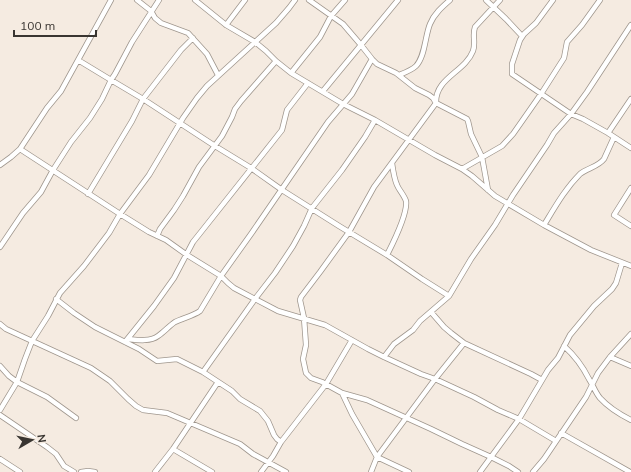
<svg xmlns="http://www.w3.org/2000/svg" width="631" height="472" viewBox="0 0 631 472" font-family="Mulish,sans-serif">
	<style>
		.lines { fill: none; stroke-linecap: round; stroke-linejoin: round }
		.street-casing { stroke: #9f968d; stroke-width: 6 }
		.street { stroke: #fff; stroke-width: 4.5 }
	</style>
	<rect width="100%" height="100%" fill="#f5ebe1"/>
	<g class="lines">
		<!-- street casing -->
		<g class="street-casing">
			<path id="street" d="M137 0 151 11 155 18 161 23 188 33 207 54 218 75
				M195 0 226 25 255 42 266 51 276 61 291 73 343 104 375 120 435 155 462 169 472 176 495 196 544 225 591 250 631 266
				M309 0 343 24 361 45 372 59 377 64 396 73 415 88 429 95 433 98 436 103 467 119 468 121 471 134 482 157 488 190
				M486 0 506 19 522 36
				M553 0 536 23 524 34 520 40 512 64V74L571 114 583 119 608 133 631 148
				M226 25 245 0
				M78 60 111 80 143 99 215 146 251 168 282 190 339 226 387 255 422 279 449 296
				M291 73 320 37 331 16 345 0
				M399 75C404 73 412 70 416 66 425 57 425 36 430 24 434 14 442 7 450 0
				M323 91 398 0
				M608 133 631 99
				M20 149 120 214 149 232 166 240 187 255 221 276 228 283 234 288 255 299 278 311 325 325 368 349 384 357 421 374 435 379 474 397 498 410 519 419 556 441
				M0 165 11 157 20 149 47 108 61 91 111 0
				M462 169 502 146 513 134 541 94 564 58 567 42 582 25 600 0
				M631 188 614 215 631 226
				M88 194 132 121 143 99 181 50 193 38
				M544 225C555 207 565 189 580 174 587 168 598 167 604 159L614 137
				M157 236 160 229 174 210 183 196 199 167 222 136 232 117 235 109 241 101 276 61
				M0 247 23 213 41 192 53 170 71 142 90 118 102 99 111 80 115 74 132 42 159 0
				M387 255C393 243 408 214 406 201 404 195 399 190 397 185 394 178 393 170 392 163
				M56 299 74 313 95 327 139 349 157 361 177 359 203 372 232 391 240 399 260 411 268 421 274 435 277 439 281 442 273 456 261 472
				M431 312 444 327 451 333 464 343 531 374 542 380
				M0 324 6 329 91 368 110 381 128 399 136 406 143 410 167 413 240 444 253 454 286 472
				M128 339C137 340 150 342 158 336 164 332 169 326 175 322 183 318 193 316 200 311L221 276 251 234 328 122 352 94 372 59
				M125 342 154 306 174 278 193 242 201 232 282 130 287 110 308 83
				M564 346C574 355 583 367 589 379 593 385 595 392 600 398 609 408 619 414 631 420
				M384 357 394 344 413 330 420 321 449 296 471 259 495 225 513 195 547 145 554 133 571 114 587 92 631 25
				M610 357 631 366
				M0 366 9 376 17 382 47 397 76 418
				M203 372 255 299 275 273 293 246 304 226 312 208 342 170 365 137 375 120
				M342 393 367 400 431 429 462 444 491 457 509 466 518 472
				M0 410 17 382 25 359 32 341 48 316 60 293 84 266 109 233 120 214 149 175 183 118 197 98 207 86 276 23 289 8 295 0
				M0 415 47 447 56 454 64 466 74 472
				M561 433 630 472
				M281 442 326 384 352 340
				M173 449 212 472
				M0 459 20 472
				M81 472 88 471 95 472
				M155 472 173 449 218 382
				M371 472 377 457 352 414 342 393 322 382 311 378 306 373 303 359 306 345 304 318 300 300 301 297 320 272 349 232 374 187 436 103C435 78 465 72 473 51 476 43 472 35 475 27L500 0
				M409 472 377 457 435 379 464 343
				M480 472 491 457 519 419 548 370 558 358 570 335 594 306 612 289 616 283 622 263
				M533 472 544 459 586 397 598 373 610 357 631 334"/>
		</g>
		<!-- street -->
		<use href="#street" class="street"/>
	</g>
	<!-- north arrow -->
	<g transform="translate(32 440) rotate(81)" stroke="#f5ebe1" stroke-width="3" paint-order="stroke">
	<path d="M0-3L7 15L0 10L-7 15Z" fill="#393531"/>
	<text y="-6" font-size="11" font-weight="bold" text-anchor="middle" fill="#393531">N</text>
	</g>
	<!-- scale -->
	<path d="M14 30v6h82v-6" fill="none" stroke="#393531" stroke-width="2"/>
	<text x="20" y="30" font-size="12" fill="#393531" stroke="#f5ebe1" stroke-width="3" paint-order="stroke">100 m</text>
</svg>
